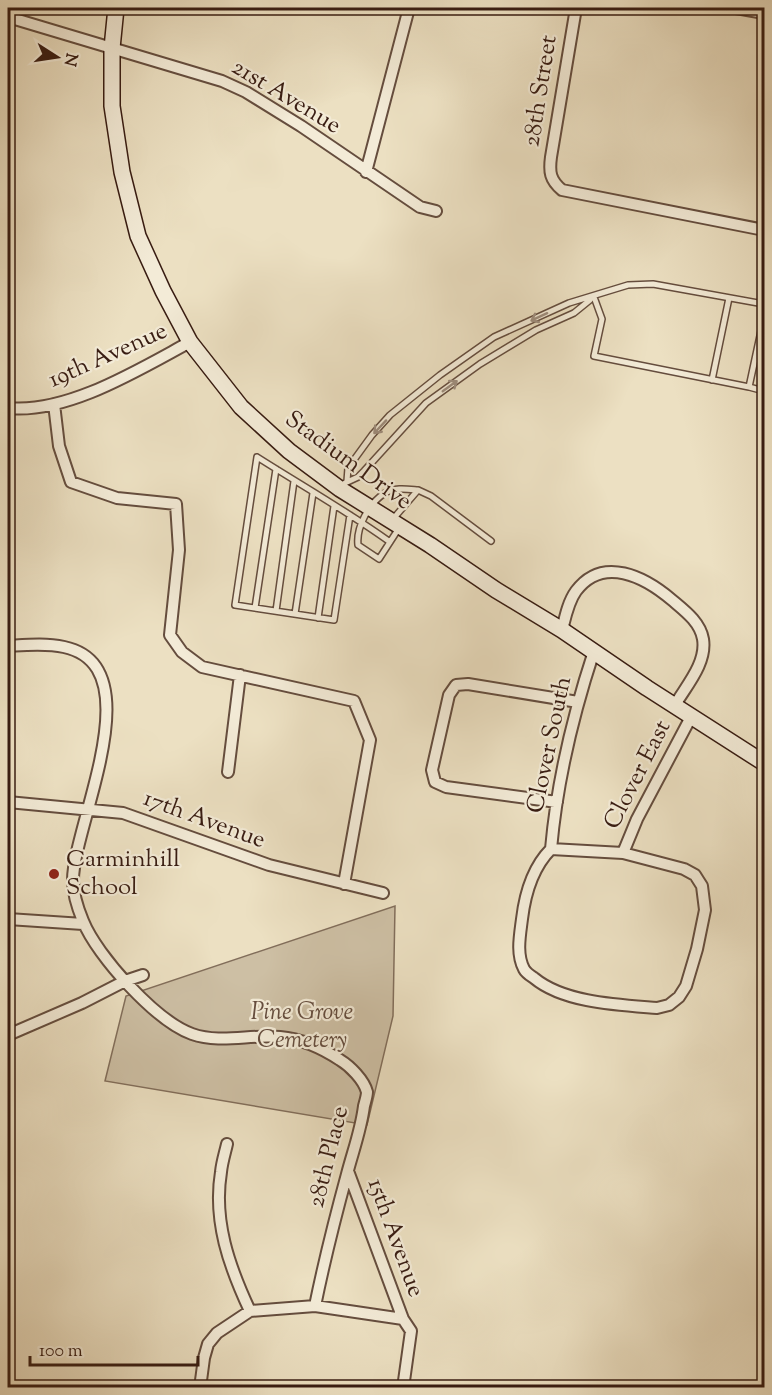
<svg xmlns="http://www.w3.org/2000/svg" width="772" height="1395" viewBox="0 0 772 1395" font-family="'Sorts Mill Goudy',serif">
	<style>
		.green { fill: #cdbfa4; stroke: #826e5b; stroke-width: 1.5 }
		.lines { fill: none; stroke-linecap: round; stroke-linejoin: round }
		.lane-casing { stroke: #654d3e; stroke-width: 8 }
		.street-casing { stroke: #654d3e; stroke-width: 14 }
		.secondary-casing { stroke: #381c12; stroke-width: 18 }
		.lane { stroke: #f3ebd7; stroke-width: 5 }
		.street { stroke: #f3ebd7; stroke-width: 10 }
		.secondary { stroke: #f3ebd7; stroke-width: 15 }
		.oneway { stroke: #9f8e7e }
		.poi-dot { fill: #8f2418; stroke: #f3ebd7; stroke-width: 2 }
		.labels { text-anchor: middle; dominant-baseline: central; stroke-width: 4.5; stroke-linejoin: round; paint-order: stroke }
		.street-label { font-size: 24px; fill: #381c12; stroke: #f3ebd7 }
		.poi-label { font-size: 24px; fill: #381c12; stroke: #f3ebd7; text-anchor: start }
		.park-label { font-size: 24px; font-style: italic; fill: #654d3e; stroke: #f3ebd7 }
	</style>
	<rect width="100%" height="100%" fill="#ece0c2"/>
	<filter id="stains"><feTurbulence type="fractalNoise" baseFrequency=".00333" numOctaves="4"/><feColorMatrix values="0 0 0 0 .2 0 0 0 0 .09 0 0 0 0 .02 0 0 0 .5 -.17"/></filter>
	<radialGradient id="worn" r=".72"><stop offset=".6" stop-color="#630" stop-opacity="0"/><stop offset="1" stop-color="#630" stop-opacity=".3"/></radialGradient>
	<!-- green -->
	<path class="green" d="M395 906 393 1016 367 1125 105 1081 126 996Z"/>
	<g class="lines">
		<!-- lane casing -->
		<g class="lane-casing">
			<path id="lane" d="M594 297 602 319 594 356 749 387 764 317
				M712 380 729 298
				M749 387 764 391
				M347 481 348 468 372 435 390 415 440 375 494 337 569 303 628 285 653 284 764 304
				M345 483 358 477 364 471 426 403 480 364 536 330 574 313 590 300
				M350 515 334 620 235 605 257 457C301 485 347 511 390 542
				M393 519 418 490 431 496 491 541
				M399 528 379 559 358 545C356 527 369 503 385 493 395 487 407 489 418 490
				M255 608 276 469
				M276 611 294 481
				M295 614 313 493
				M318 618 334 506"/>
		</g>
		<!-- street casing -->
		<g class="street-casing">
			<path id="street" d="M576 8 551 157C549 172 550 180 562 190L764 230
				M736 8 764 13
				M8 17 222 81 246 92 301 126 420 207 436 211
				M366 172 409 8
				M54 404 59 446 71 482 117 498 176 504 179 550 170 635 182 652 202 667 354 701 370 740 344 884
				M8 408C67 414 138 370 190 342
				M562 630C565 618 568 602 576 591 603 555 645 577 672 600 685 611 700 622 703 639 707 663 686 686 675 705
				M8 646C26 645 46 643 64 647 154 666 73 825 73 880 73 894 78 909 83 921 97 956 156 1021 192 1034 221 1044 250 1034 280 1037 303 1039 322 1048 340 1060 350 1066 364 1080 367 1092 367 1096 365 1102 364 1106 361 1130 353 1151 347 1174 335 1218 324 1262 315 1306
				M228 772 240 675
				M8 802 123 813 269 865 383 893
				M557 802 446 787 435 782 432 770 449 695 456 685 468 684 578 702
				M551 849 623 853 684 869 695 875 702 886 705 910 697 949 686 986 679 997 669 1005 657 1008C619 1005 564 1003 534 978 531 976 526 973 524 969 516 954 520 935 522 919 525 894 533 867 551 849Z
				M551 849C557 781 573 715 594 651
				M623 853 637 819 691 717
				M8 919 83 924
				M8 1035 82 1003 125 981 143 975
				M227 1144C225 1153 222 1162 221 1172 213 1221 229 1266 250 1311
				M348 1171 403 1319
				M200 1388 204 1358 208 1344 217 1333 250 1311 315 1306 403 1319 411 1331 403 1388"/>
		</g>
		<!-- secondary casing -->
		<g class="secondary-casing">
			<path id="secondary" d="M116 8 112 48V106L122 172 138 236 163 291 190 342 241 407 289 451 340 489 430 545 496 590 562 630 647 688 764 763"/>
		</g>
		<!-- lane -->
		<use href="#lane" class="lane"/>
		<!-- street -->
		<use href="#street" class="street"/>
		<!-- secondary -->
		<use href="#secondary" class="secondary"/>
	</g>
	<!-- one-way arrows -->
	<defs><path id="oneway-shaft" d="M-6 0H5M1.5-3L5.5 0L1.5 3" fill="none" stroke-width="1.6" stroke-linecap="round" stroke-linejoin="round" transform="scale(1.5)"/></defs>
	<g class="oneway">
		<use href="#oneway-shaft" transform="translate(539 317) rotate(155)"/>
		<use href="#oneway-shaft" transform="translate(450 386) rotate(-36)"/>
		<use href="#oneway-shaft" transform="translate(380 427) rotate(133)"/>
	</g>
	<!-- markers -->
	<circle class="poi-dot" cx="54" cy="874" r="6"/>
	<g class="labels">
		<!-- street labels -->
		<g class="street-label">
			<text transform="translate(541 91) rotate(-81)">28th Street</text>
			<text transform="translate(286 97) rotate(31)">21st Avenue</text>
			<text transform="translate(108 356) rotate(-24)">19th Avenue</text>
			<text transform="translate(348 461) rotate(36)">Stadium Drive</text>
			<text transform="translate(550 745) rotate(-78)">Clover South</text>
			<text transform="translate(638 775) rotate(-63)">Clover East</text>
			<text transform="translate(204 820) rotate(20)">17th Avenue</text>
			<text transform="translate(329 1157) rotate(-76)">28th Place</text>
			<text transform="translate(395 1238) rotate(70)">15th Avenue</text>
		</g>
		<!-- poi labels -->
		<g class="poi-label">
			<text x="66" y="860">Carminhill<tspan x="66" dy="28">School</tspan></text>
		</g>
		<!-- park labels -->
		<g class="park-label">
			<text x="302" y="1013">Pine Grove<tspan x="302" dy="28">Cemetery</tspan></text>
		</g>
	</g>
	<!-- margin -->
	<rect width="772" height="1395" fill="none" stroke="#ece0c2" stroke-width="30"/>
	<rect x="9" y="9" width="754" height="1377" fill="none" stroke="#381c12" stroke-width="3"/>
	<rect x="15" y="15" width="742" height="1365" fill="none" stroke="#381c12" stroke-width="1.5"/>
	<!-- north arrow -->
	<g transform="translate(57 57) rotate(102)" stroke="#f3ebd7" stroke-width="4.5" paint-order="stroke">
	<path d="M0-4.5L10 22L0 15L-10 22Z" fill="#381c12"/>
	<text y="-9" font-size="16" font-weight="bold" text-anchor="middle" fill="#381c12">N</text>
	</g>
	<!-- scale -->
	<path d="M30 1356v9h168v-9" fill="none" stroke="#381c12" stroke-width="3"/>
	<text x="39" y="1356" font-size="18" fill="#381c12" stroke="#f3ebd7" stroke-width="4.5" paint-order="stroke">100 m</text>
	<rect width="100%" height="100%" filter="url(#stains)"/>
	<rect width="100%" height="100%" fill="url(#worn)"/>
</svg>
